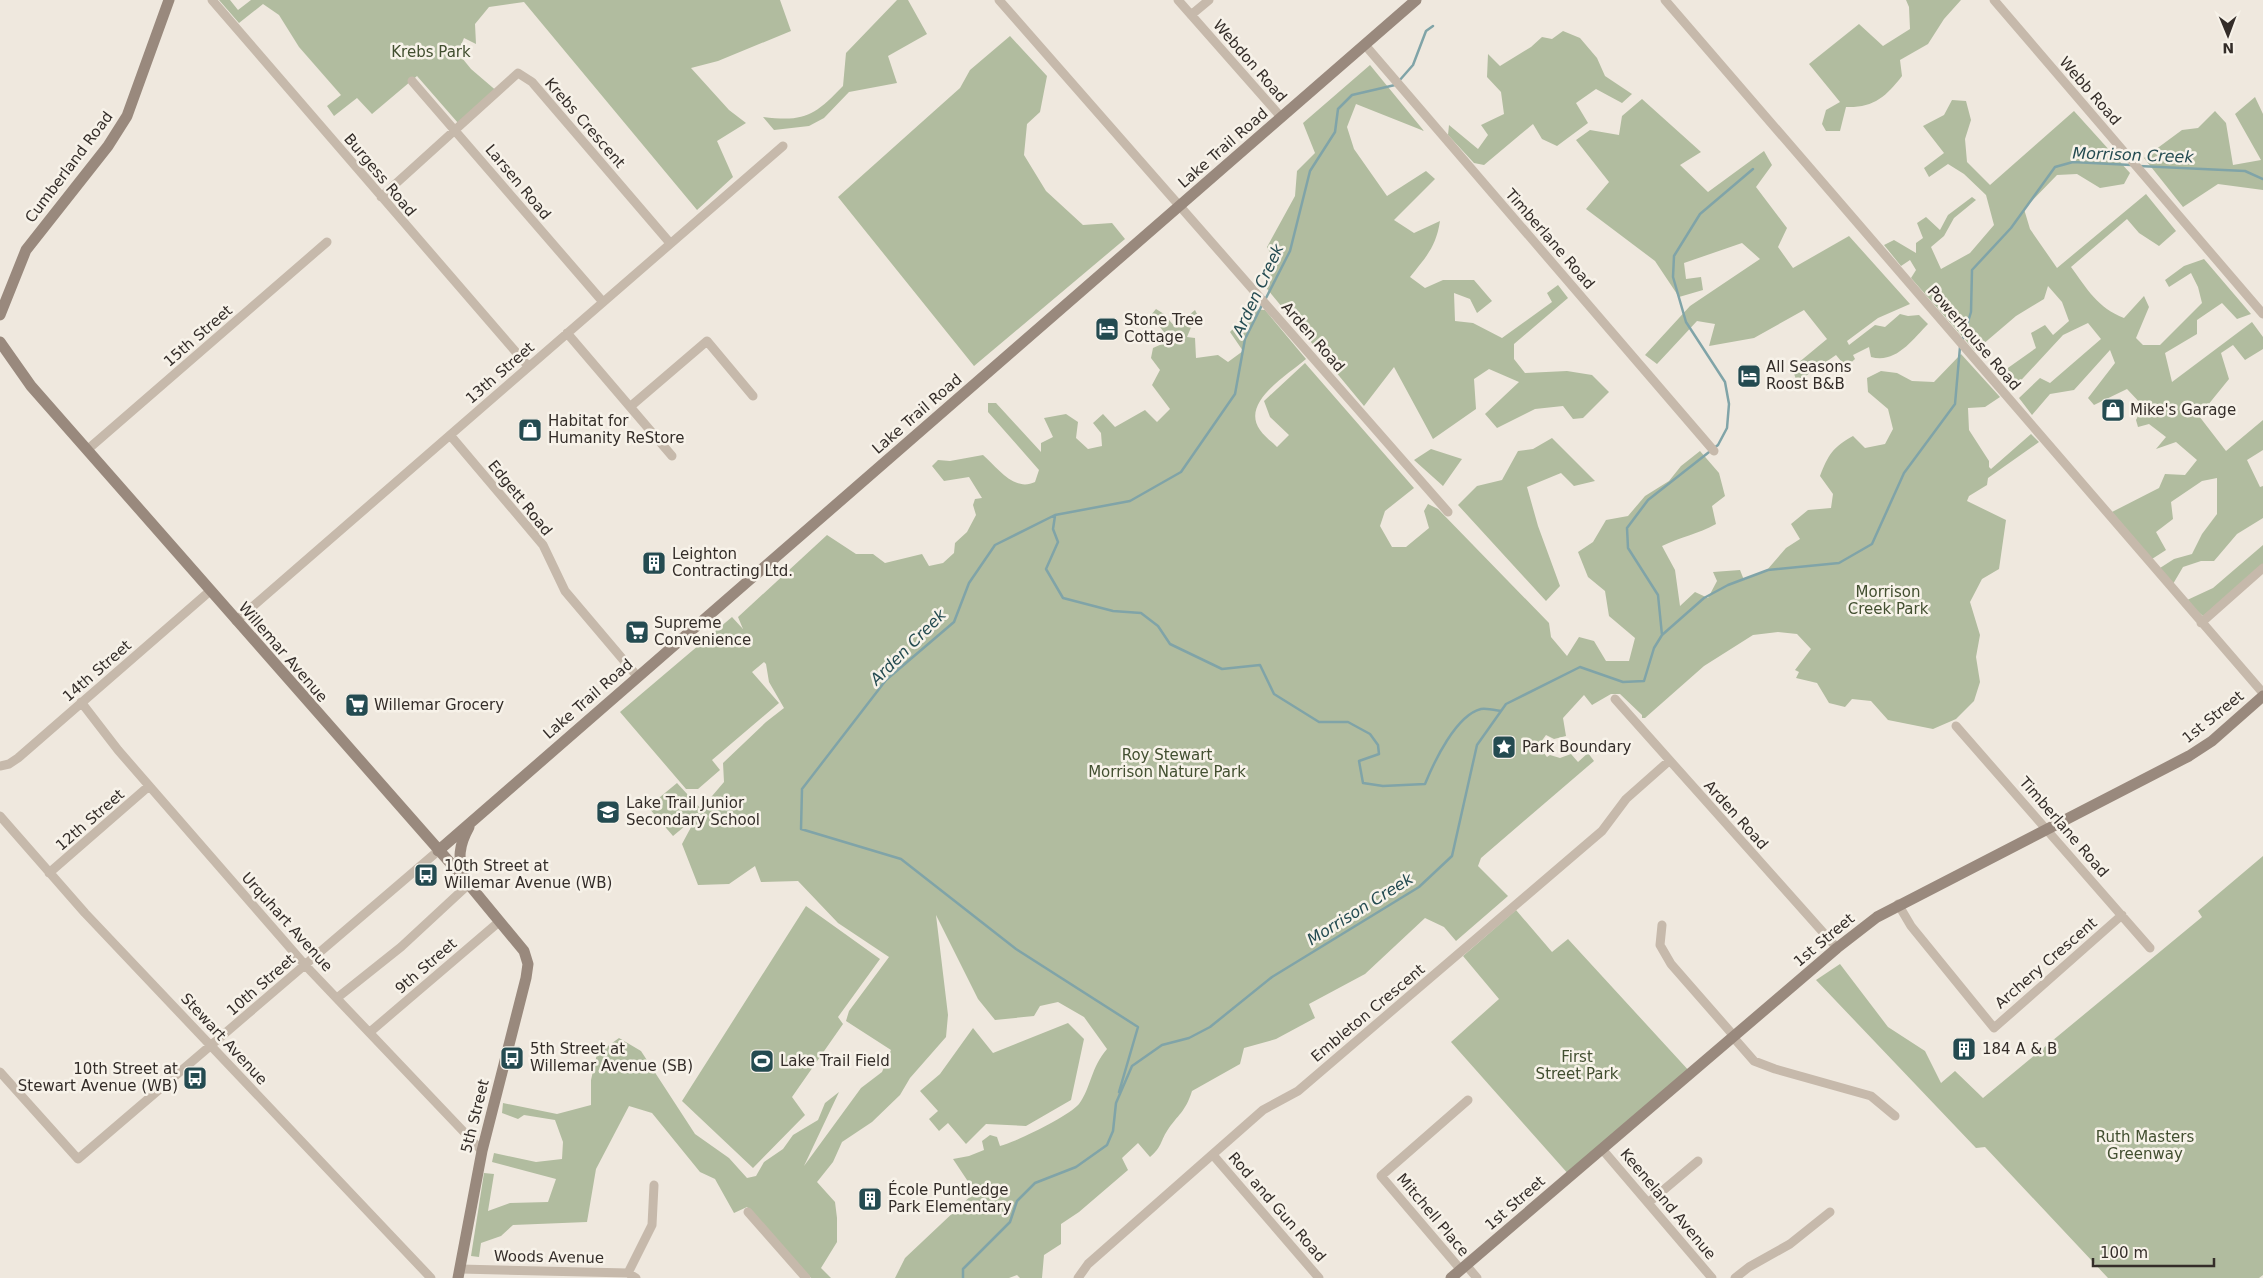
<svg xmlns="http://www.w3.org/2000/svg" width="2263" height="1278" viewBox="0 0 2263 1278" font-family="'DejaVu Sans',sans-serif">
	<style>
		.green { fill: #b1bc9f }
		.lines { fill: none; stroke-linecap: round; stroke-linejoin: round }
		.stream { stroke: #80a4a8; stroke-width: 2.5 }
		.street { stroke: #c6b9ab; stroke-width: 9 }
		.secondary { stroke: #99897d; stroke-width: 11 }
		.labels { text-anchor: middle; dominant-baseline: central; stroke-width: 5; stroke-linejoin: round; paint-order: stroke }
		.park-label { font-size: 15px; fill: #424f30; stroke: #f7f2e9 }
		.street-label { font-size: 15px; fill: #342d29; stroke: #f7f2e9 }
		.poi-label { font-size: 15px; fill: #342d29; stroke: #f7f2e9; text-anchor: start }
		.water-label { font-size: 16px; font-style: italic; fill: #244b51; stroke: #f7f2e9 }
	</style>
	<rect width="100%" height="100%" fill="#efe8de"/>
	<!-- green -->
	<path class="green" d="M219 0H230L238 10 251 0H780L791 31 718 61 691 68 729 110 746 123 717 141 733 177 697 210 524 2 489 7 475 24 476 44 464 38 458 53 471 69 499 93 458 123 417 76 372 114 357 98 334 116 327 106 341 95 299 47 279 15 263 4 239 23Z
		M897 0H908L927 34 888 56 897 83 849 92 824 118 809 126 774 130 763 117C805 122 814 116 843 86L846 53Z
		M1906 0H1961L1944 19 1928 44 1900 60 1902 76C1886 97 1873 108 1846 107L1840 131H1826L1822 124 1826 110 1840 102 1809 64 1859 24 1883 46 1910 29 1909 7Z
		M1563 31 1580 38 1597 58 1605 76 1632 94 1622 103 1596 89 1576 103 1588 123 1557 146 1542 139 1533 124 1484 165 1474 163 1448 135 1449 125 1478 149 1488 135 1481 125 1504 114 1501 92 1487 77 1488 54 1500 66 1531 47 1542 37 1552 39Z
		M1010 36 1047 76 1040 112 1027 124 1024 155 1046 191 1083 225 1112 223 1125 239 974 366 838 197 960 88 970 70Z
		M1370 65 1424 131 1356 104 1347 127 1354 149 1387 196 1426 171 1435 179 1394 220 1414 233 1440 221C1436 247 1426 257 1410 277L1425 288 1443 280H1474L1492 301 1477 313 1470 299 1454 293 1455 321 1473 323 1502 338 1552 302 1547 293 1558 285 1568 298 1514 344V359L1525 373 1567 371 1592 375 1609 392 1583 418 1573 419 1563 406 1535 409 1497 428 1485 414 1519 382 1489 369 1474 379 1476 409 1433 439 1394 367 1364 406 1263 284 1276 263 1267 247 1295 196 1297 171 1315 153 1303 123Z
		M2255 97 2263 114V190L2218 184 2183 207 2144 158 2182 130 2198 128 2215 111 2226 123 2233 165 2261 160 2235 114Z
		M1642 99 1701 152 1680 165 1708 192 1764 151 1772 165 1756 187 1787 228 1778 247 1793 268 1849 236 1910 304 1878 318 1847 341 1849 345 1875 325 1885 327 1900 314 1908 316 1919 315 1928 324C1912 340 1896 364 1871 357L1869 347 1853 355 1855 359 1846 367 1836 355 1797 382 1792 368 1827 339 1804 310 1754 338 1709 346 1715 324 1697 321 1657 364 1645 355 1690 306 1760 259 1742 243 1684 263 1686 279 1701 277 1703 290 1679 297 1655 261 1586 209 1609 182 1576 140 1590 130 1619 135 1622 116Z
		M1952 100 1966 101 1971 120 1965 139 1967 162 1990 185 2074 111 2130 173 2124 184 2100 188 2077 174 2057 175 2024 209 2030 229 2057 268 2146 194 2176 231 2159 246 2139 233 2127 219 2071 267C2087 289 2098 308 2124 318L2144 296 2149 307 2136 338 2143 345H2160L2202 303 2198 287 2191 273 2169 287 2165 280 2184 266 2204 259 2251 314 2237 319 2222 303 2197 320V334L2165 353 2172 382 2252 322 2263 337V349L2245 360 2233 345 2221 353 2229 379 2199 416 2226 451 2263 420V450L2247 460 2260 487 2263 486V518L2237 534 2214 561H2201L2183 567 2173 584 2160 568 2174 559 2192 554 2202 534 2217 514V478L2202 481 2171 502 2173 519 2156 532 2166 550 2152 559 2112 512 2159 488 2165 474 2185 475 2197 460 2176 442 2156 449 2166 437 2149 424 2138 427 2136 420 2143 406 2127 389 2094 405 2088 398 2115 363 2110 350 2074 390 2050 394 2032 415 2019 398 2040 378 2050 383 2101 339 2088 323 2063 335 2012 390 2000 378 2005 370 2036 348 2031 333 2045 325 2053 335 2069 321 2062 302 2048 286 2044 299 2016 316 1975 351 1911 278 1916 270 1910 260 1901 266 1884 245 1894 240 1916 253V243L1923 238 1917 223 1926 217 1940 230 1948 215 1972 197 1976 200 1954 218 1944 236 1931 247 1941 269 1970 253 1994 225 1986 195 1964 174 1948 164 1929 177 1924 168 1944 153 1923 126 1944 115Z
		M1156 309 1164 314 1175 327 1195 310 1201 322 1192 325 1187 337 1195 338 1196 358 1218 355 1228 362 1243 351 1230 332 1252 309 1265 310 1306 359C1288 375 1240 402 1260 430 1264 436 1272 442 1277 447L1289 435 1270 417 1264 401 1305 363 1414 488 1385 511 1380 526 1392 547H1406L1429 528 1424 511 1428 504 1438 509 1549 623 1551 637 1567 656 1579 637 1594 641 1606 661H1629L1635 638 1609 616 1605 591 1588 577 1578 552 1593 542 1606 520 1628 516 1645 496 1669 481 1681 466 1700 451 1719 473 1725 496 1712 506 1716 524C1698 534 1680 537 1662 546L1675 570 1680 606 1695 592 1708 598 1717 581 1713 572 1740 570 1744 580 1767 570 1786 548 1800 539 1791 524 1808 510 1831 508 1833 494 1820 476C1828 455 1833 447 1853 436L1865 448 1885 444 1893 429 1888 409 1868 392 1867 378 1881 371 1897 373 1912 381 1934 382 1961 354 2000 397 1985 407 1968 408 1969 430 1989 461V467L1991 469 2031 434 2039 442 1988 478 1987 485 1969 496 1967 501 2006 520 1999 569 1982 579 1970 602 1980 635 1976 657 1980 682 1974 701 1956 719 1933 729 1888 720 1871 701 1852 699 1845 707 1829 703 1817 683 1796 678 1799 672 1795 670 1811 649 1797 634 1778 632 1753 635 1704 666 1645 718H1642V715L1620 694H1611L1592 705 1584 695 1563 718 1566 736 1554 739 1546 735 1538 746 1547 757 1550 755 1560 758 1571 754 1578 762 1588 753 1594 761 1481 858 1478 866 1508 896 1456 941 1444 927 1425 918 1365 974 1309 1004 1315 1018 1276 1039 1244 1048 1240 1064 1192 1091C1185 1113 1178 1114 1167 1131 1160 1142 1162 1147 1150 1157L1138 1143 1122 1158 1128 1170 1079 1212 1061 1224V1244L1044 1255 1042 1278H1020L1017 1275 1009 1278H895L905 1258 975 1192 953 1159 969 1156 984 1150 982 1141 990 1135 997 1137 1000 1146C1016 1142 1069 1116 1079 1104 1091 1088 1091 1067 1107 1049L1084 1017 1058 1002 1040 1006 1034 1016 995 1020 978 999 936 915 948 1015 946 1037 910 1078 900 1095 872 1122 842 1142 833 1162 817 1182 835 1202 837 1218V1242L821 1268 831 1278H811L747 1207 734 1213 715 1179 700 1172 652 1113 629 1106 596 1169 587 1222 513 1225 501 1236 481 1243 479 1257 471 1256 484 1173 494 1174 488 1211 510 1203 548 1202 556 1179 492 1162 494 1153 536 1162 562 1159 563 1142 555 1120 524 1115 518 1119 502 1113 503 1103 557 1114 591 1105V1080L597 1054 619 1038 641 1051 695 1134 729 1158 747 1178 756 1176 764 1162 783 1149 793 1135 818 1120 825 1103 839 1092 804 1166 861 1088 882 1072 891 1050 846 1021 849 1011 889 957 838 923 798 881 761 882 755 866 729 884 698 885 682 844 697 816 673 836 648 807 677 783 701 809 724 782 723 763 766 722 784 708 769 682 766 664 764 662 752 672 779 703 712 760 720 770 698 789H686L620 712 732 617 743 629 738 617 827 535 856 554H873L885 563 922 554 929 566 943 563 954 553 955 543 967 532 976 515 973 505 975 499 982 498 969 477 944 481 932 466 938 460 950 461 983 455C998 468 1014 492 1035 482L1039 470 988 412V403H996L1041 452V443L1053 437 1044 418 1066 414 1078 422 1076 438 1088 449 1102 446 1101 433 1093 423 1103 414 1115 427 1145 410 1157 422 1170 409 1152 385 1160 370 1151 358 1153 348 1162 344 1166 335 1151 315Z
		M1552 438 1595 481 1574 486 1561 473 1527 487 1538 526 1560 586 1546 601 1458 505 1477 486 1502 480 1518 451 1533 449Z
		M1431 449 1462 459 1443 486 1414 460Z
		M2263 545V566L2203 616 2185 601 2213 588Z
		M2263 856V1275L2259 1278H2108L1985 1147 1976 1148 1816 980 1840 964 1888 1027 1925 1051 1941 1083 1955 1071 1983 1098 2202 917 2198 911Z
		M806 906 880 959 838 1017 843 1024 792 1097 805 1115 753 1168 682 1101Z
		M1516 910 1552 952 1568 939 1691 1073 1570 1176 1451 1042 1499 999 1463 956Z
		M1068 1023 1084 1039 1071 1100 1026 1126 986 1124 966 1144 948 1123 939 1131 929 1119 938 1111 920 1091 940 1074 973 1028 993 1053Z"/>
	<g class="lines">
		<!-- stream -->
		<path class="stream" d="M1399 81 1413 65 1426 31 1433 26
			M2139 166 2245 171 2263 179
			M1265 300 1290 251 1310 171 1335 132 1338 109 1352 95 1395 85
			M1962 341 1971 312 1972 270 2011 228 2055 167 2073 162 2131 165
			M1055 516 1053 529 1058 542 1046 569 1063 598 1113 611 1141 613 1158 626 1170 644 1222 669 1260 665 1274 694 1319 722H1348L1370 734 1378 745 1379 754 1359 761 1363 783 1383 786 1425 784C1434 762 1456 715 1481 709 1486 708 1495 710 1501 711
			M1662 635 1658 595 1628 548 1627 528 1648 500 1718 445 1727 428 1729 404 1725 382 1686 322 1673 277 1674 256 1700 214 1753 169
			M1119 1092 1138 1027 1016 949 901 859 801 829 802 789 886 680 954 622 969 583 995 545 1055 515 1130 501 1181 472 1235 394 1245 339 1262 305
			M963 1278V1269L1010 1222 1017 1201 1035 1183 1076 1167 1107 1145 1113 1131 1116 1103 1132 1066 1162 1045 1189 1038 1210 1027 1272 977 1419 887 1452 856 1477 745 1506 704 1580 667 1623 682 1644 681 1654 648 1662 635 1704 598 1728 585 1768 570 1839 563 1872 544 1904 473 1955 404 1960 347"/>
		<!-- street -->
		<path class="street" d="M212 0 528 366
			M999 0 1448 512
			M1178 0 1281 117
			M1665 0 2263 693
			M1994 0 2263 314
			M1191 15 1209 0
			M1365 45 1714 451
			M412 81 603 302
			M381 197 518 73 532 82 670 243
			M567 333 672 456
			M631 406 707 341 753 396
			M450 435 543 545 565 591 637 676
			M87 450 327 242
			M236 621 783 146
			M2201 623 2263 568
			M1615 699 1837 948
			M81 702 118 750 305 965 482 1151
			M1956 726 2150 948
			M0 766 9 764 18 758 210 591
			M0 816 85 913 431 1278
			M49 873 149 786
			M1898 904 1911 926 1994 1028 2122 915
			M1662 925 1660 945 1671 964 1734 1036
			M337 998 401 947 469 884
			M370 1032 500 921
			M1733 1037 1754 1061 1775 1069 1871 1096 1895 1116
			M0 1072 78 1159 438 851
			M1602 1149 1712 1278
			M1213 1155 1319 1278
			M1648 1203 1698 1161
			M748 1212 806 1278
			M1466 1265 1477 1278
			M460 1269 628 1273 636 1278
			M1461 1270 1381 1176 1468 1100
			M628 1273 652 1225 654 1185
			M1078 1278 1088 1264 1263 1110 1298 1091 1602 831 1626 799 1669 761
			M1735 1278 1749 1267 1790 1244 1830 1212"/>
		<!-- secondary -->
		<path class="secondary" d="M0 315 26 250 108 146 127 116 169 0
			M0 342 31 386 467 882 524 951 528 964 526 978 482 1151 458 1278
			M438 851 1416 0
			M465 878C457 859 459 845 469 827
			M1451 1278 1837 948 1877 917 2189 756 2212 741 2263 696"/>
	</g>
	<!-- icons -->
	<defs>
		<g id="hotel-square" transform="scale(1.25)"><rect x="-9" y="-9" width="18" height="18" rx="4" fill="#244b51" stroke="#f7f2e9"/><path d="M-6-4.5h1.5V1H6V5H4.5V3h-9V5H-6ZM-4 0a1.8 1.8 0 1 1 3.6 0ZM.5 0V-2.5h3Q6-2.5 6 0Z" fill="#fff"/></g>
		<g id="shop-square" transform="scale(1.25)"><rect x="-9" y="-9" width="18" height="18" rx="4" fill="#244b51" stroke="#f7f2e9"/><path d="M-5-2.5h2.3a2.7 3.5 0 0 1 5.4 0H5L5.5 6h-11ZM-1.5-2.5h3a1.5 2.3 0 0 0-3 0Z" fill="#fff"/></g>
		<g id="building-square" transform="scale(1.25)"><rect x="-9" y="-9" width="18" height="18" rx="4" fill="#244b51" stroke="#f7f2e9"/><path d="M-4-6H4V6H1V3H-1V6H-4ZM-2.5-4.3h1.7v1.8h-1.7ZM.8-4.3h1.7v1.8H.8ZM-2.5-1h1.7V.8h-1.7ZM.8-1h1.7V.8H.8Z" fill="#fff"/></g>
		<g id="supermarket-square" transform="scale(1.25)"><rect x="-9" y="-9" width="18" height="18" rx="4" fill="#244b51" stroke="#f7f2e9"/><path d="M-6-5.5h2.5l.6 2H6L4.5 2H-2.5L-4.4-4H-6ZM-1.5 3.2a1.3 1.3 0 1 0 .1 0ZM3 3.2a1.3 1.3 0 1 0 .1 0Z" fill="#fff"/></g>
		<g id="sight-square" transform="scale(1.25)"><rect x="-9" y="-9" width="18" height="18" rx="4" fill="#244b51" stroke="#f7f2e9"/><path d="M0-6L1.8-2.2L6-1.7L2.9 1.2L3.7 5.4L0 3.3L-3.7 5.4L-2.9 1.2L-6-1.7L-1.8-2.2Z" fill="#fff"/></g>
		<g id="school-square" transform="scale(1.25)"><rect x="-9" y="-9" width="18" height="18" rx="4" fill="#244b51" stroke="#f7f2e9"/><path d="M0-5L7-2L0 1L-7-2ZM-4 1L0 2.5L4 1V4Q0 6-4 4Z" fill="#fff"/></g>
		<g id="bus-square" transform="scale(1.25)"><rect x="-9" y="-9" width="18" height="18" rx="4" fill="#244b51" stroke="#f7f2e9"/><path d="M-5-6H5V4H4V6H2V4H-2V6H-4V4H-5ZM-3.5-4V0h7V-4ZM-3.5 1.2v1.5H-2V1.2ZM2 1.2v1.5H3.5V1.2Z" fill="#fff"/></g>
		<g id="stadium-square" transform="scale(1.25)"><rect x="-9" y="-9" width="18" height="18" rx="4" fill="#244b51" stroke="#f7f2e9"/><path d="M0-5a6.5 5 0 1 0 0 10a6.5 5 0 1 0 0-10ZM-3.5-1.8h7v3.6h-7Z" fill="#fff"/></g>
	</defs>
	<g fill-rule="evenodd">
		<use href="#hotel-square" x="1107" y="329"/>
		<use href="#hotel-square" x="1749" y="376"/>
		<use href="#shop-square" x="2113" y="410"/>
		<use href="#shop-square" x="530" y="430"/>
		<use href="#building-square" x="654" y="563"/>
		<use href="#supermarket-square" x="637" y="632"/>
		<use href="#supermarket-square" x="357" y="705"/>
		<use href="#sight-square" x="1504" y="747"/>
		<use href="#school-square" x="608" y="812"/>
		<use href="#bus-square" x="426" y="875"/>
		<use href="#building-square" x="1964" y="1049"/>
		<use href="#bus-square" x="512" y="1058"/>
		<use href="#stadium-square" x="762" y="1061"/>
		<use href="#bus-square" x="195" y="1078"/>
		<use href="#building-square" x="870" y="1199"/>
	</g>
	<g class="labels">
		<!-- park labels -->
		<g class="park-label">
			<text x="431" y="52">Krebs Park</text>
			<text x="1888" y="592">Morrison<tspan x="1888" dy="17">Creek Park</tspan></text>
			<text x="1167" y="755">Roy Stewart<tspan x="1167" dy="17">Morrison Nature Park</tspan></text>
			<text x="1577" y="1057">First<tspan x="1577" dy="17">Street Park</tspan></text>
			<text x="2145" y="1137">Ruth Masters<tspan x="2145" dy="17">Greenway</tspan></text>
		</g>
		<!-- street labels -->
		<g class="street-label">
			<text transform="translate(1250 61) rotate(49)">Webdon Road</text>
			<text transform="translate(2090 91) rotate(49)">Webb Road</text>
			<text transform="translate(585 123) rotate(49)">Krebs Crescent</text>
			<text transform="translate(1223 148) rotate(-41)">Lake Trail Road</text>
			<text transform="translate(69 167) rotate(-53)">Cumberland Road</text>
			<text transform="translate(380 175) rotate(50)">Burgess Road</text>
			<text transform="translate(518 182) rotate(50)">Larsen Road</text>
			<text transform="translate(1550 239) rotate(49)">Timberlane Road</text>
			<text transform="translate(198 336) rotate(-41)">15th Street</text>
			<text transform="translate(1313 337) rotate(49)">Arden Road</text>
			<text transform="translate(1974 338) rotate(49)">Powerhouse Road</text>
			<text transform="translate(500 373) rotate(-41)">13th Street</text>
			<text transform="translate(917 414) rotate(-41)">Lake Trail Road</text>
			<text transform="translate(520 498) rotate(51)">Edgett Road</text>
			<text transform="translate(283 652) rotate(49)">Willemar Avenue</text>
			<text transform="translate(97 671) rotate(-41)">14th Street</text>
			<text transform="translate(588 699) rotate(-41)">Lake Trail Road</text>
			<text transform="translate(2213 717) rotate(-39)">1st Street</text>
			<text transform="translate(1736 815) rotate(48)">Arden Road</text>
			<text transform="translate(90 820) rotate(-41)">12th Street</text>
			<text transform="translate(2064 827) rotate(49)">Timberlane Road</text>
			<text transform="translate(287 922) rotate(48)">Urquhart Avenue</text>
			<text transform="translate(1824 940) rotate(-40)">1st Street</text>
			<text transform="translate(2046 963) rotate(-41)">Archery Crescent</text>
			<text transform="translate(426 966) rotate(-41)">9th Street</text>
			<text transform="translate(261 985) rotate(-41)">10th Street</text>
			<text transform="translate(1368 1013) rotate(-40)">Embleton Crescent</text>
			<text transform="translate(224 1039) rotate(47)">Stewart Avenue</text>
			<text transform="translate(475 1116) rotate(-76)">5th Street</text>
			<text transform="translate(1515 1203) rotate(-41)">1st Street</text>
			<text transform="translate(1668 1204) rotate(50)">Keeneland Avenue</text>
			<text transform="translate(1277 1207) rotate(49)">Rod and Gun Road</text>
			<text transform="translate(1433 1215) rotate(50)">Mitchell Place</text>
			<text transform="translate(549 1257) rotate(1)">Woods Avenue</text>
		</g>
		<!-- poi labels -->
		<g class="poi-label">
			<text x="1124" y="320">Stone Tree<tspan x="1124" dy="17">Cottage</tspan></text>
			<text x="1766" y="367">All Seasons<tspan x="1766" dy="17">Roost B&amp;B</tspan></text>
			<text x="2130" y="410">Mike's Garage</text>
			<text x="548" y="421">Habitat for<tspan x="548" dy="17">Humanity ReStore</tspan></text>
			<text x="672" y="554">Leighton<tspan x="672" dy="17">Contracting Ltd.</tspan></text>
			<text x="654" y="623">Supreme<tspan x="654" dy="17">Convenience</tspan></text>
			<text x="374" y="705">Willemar Grocery</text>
			<text x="1522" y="747">Park Boundary</text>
			<text x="626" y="803">Lake Trail Junior<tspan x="626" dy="17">Secondary School</tspan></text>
			<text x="444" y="866">10th Street at<tspan x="444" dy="17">Willemar Avenue (WB)</tspan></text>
			<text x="530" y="1049">5th Street at<tspan x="530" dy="17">Willemar Avenue (SB)</tspan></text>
			<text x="1982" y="1049">184 A &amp; B</text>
			<text x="780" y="1061">Lake Trail Field</text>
			<text x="178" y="1069" text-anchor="end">10th Street at<tspan x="178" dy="17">Stewart Avenue (WB)</tspan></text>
			<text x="888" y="1190">École Puntledge<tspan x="888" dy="17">Park Elementary</tspan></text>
		</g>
		<!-- water labels -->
		<g class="water-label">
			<text transform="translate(2133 155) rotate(2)">Morrison Creek</text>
			<text transform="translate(1258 290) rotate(-65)">Arden Creek</text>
			<text transform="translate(908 647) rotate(-45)">Arden Creek</text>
			<text transform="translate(1360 909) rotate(-32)">Morrison Creek</text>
		</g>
	</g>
	<!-- north arrow -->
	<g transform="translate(2228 35) rotate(179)" stroke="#f7f2e9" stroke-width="4" paint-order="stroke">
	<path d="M0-4L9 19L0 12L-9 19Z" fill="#342d29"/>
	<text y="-8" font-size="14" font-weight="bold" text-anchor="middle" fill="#342d29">N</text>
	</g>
	<!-- scale -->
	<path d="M2093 1258v8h121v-8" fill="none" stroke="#342d29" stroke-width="2.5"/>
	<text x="2100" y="1258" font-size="15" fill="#342d29" stroke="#f7f2e9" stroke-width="4" paint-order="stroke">100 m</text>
</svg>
